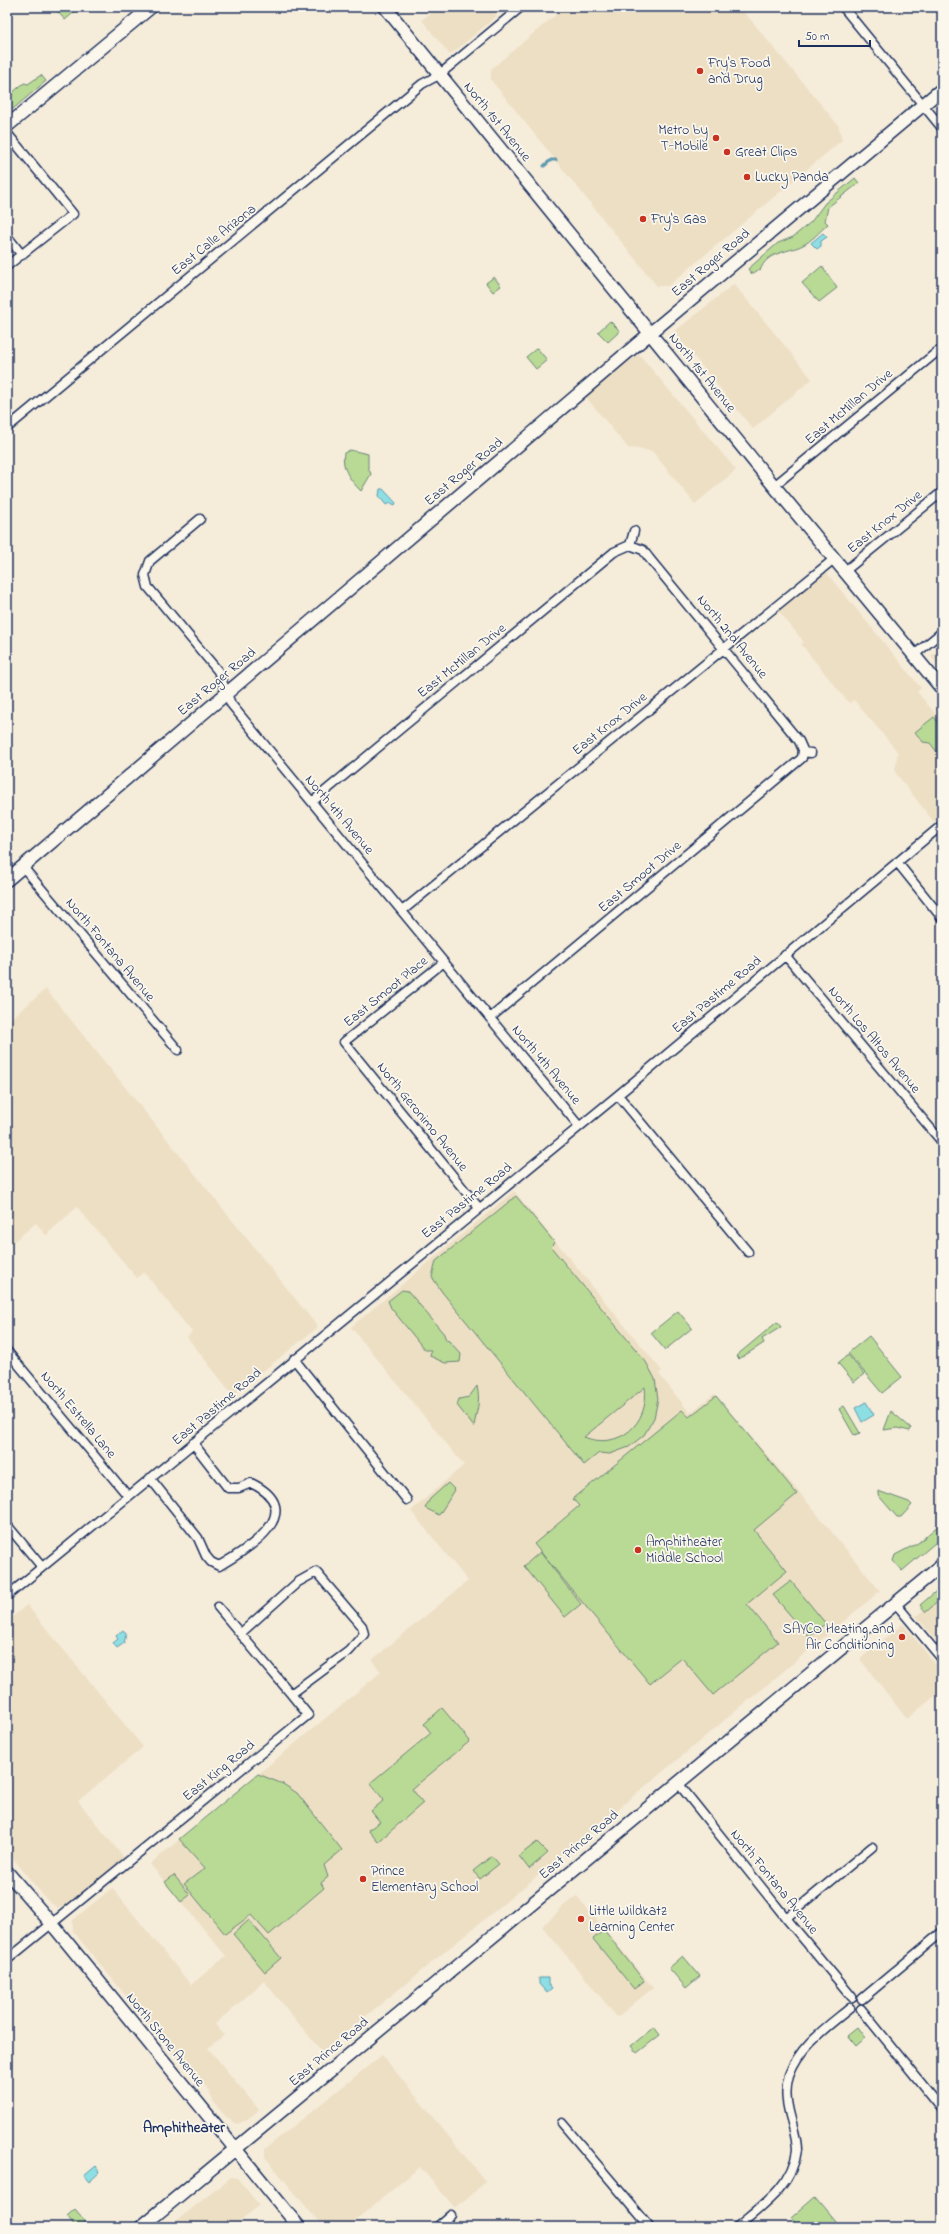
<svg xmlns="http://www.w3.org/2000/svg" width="949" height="2234" viewBox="0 0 949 2234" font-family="'Indie Flower',sans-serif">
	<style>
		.built { fill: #eddfc4 }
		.green { fill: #b9da94; stroke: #6a8479; fill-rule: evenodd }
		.water { fill: #8ddfe4; stroke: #5f99ae }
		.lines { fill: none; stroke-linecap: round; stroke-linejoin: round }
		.stream { stroke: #5f99ae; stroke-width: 3 }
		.street-casing { stroke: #1b2f5e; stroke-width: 11 }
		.secondary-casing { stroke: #1b2f5e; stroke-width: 15 }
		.street { stroke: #fbf7ec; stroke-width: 8 }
		.secondary { stroke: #fbf7ec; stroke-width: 12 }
		.poi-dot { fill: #c8321e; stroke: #fbf7ec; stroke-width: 1.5 }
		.labels { text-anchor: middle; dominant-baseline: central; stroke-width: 3.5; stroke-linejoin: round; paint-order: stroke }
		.poi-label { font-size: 14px; fill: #1b2f5e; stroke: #fbf7ec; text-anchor: start }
		.street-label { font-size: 14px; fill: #1b2f5e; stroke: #fbf7ec }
		.neighbourhood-label { font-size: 15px; font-weight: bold; fill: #1b2f5e; stroke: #fbf7ec }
	</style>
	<rect width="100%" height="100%" fill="#f5ecda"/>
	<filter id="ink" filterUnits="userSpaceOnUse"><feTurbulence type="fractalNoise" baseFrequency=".025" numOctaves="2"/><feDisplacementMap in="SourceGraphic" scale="8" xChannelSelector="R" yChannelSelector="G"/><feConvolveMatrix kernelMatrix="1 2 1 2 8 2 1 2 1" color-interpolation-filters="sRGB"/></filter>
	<g filter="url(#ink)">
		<!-- built -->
		<path class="built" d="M438 7H489L497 16 450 55 422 20Z
			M565 7H740L838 125 842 140 668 286H657L491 80V69Z
			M734 284 812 379 753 429 674 332Z
			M639 354 736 470 695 504 652 451 631 448 629 449 585 396Z
			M825 571 921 688 917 692 942 722V815L934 822 895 772 898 752 854 700 849 703 801 644 804 642 777 609Z
			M942 647V670L931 656Z
			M46 989 318 1327 233 1395 187 1337 192 1332 144 1272 137 1278 77 1207 46 1235 36 1223 7 1247V1022Z
			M514 1191 662 1371 659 1374 690 1413 714 1394 799 1492 880 1591 541 1873 322 2052 264 1981 215 2024 224 2035 208 2048 259 2110 246 2120 237 2124 228 2119 214 2103 207 2088 187 2064 177 2058 73 1931V1920L112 1888 191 1985 226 1956 150 1864 381 1672 372 1660 468 1581 411 1511 464 1465 351 1327Z
			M942 1595V1648L916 1616Z
			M27 1605 143 1747 78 1801 124 1858 63 1907 58 1908 47 1900 7 1851V1621Z
			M903 1624 942 1672V1690L907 1719 860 1659Z
			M577 1896 653 1988 617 2017 542 1926 559 1911 558 1910Z
			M382 2055 486 2182 455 2208 420 2167 347 2227H323L265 2157V2149Z
			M231 2177 237 2178 259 2205 233 2227H169Z"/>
		<!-- green -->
		<path class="green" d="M54 7H80L65 20Z
			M41 75 46 81 7 114 8 88 12 93 24 83 28 84Z
			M855 178 859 183 828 207 825 221 828 224C820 231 811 242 801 246 785 253 766 252 760 271L758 270 752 274 748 269 778 243 793 237 811 222 825 203Z
			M822 266 837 288 819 302 802 283Z
			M494 277 501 286 493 292 486 283Z
			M610 321 620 331 608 342 598 332Z
			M537 348 547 360 536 369 526 357Z
			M350 450 368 454V467L371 474 361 491C350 480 341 468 344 453Z
			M934 717 942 727 941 757 930 743 923 742 915 732Z
			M516 1196 555 1243 551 1247 646 1362 655 1379 658 1399 654 1418 644 1435 629 1447 610 1454 599 1453 584 1465 442 1292 432 1277 436 1261ZM645 1387C650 1423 619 1451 584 1437Z
			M402 1290 408 1291 444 1334 446 1340 449 1341 461 1354 460 1362 445 1363 430 1356 431 1350H425L391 1308 388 1301Z
			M678 1311 692 1328 665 1350 651 1333Z
			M777 1322 781 1327 762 1339 764 1343 739 1359 736 1356Z
			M869 1336 902 1377 882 1393 848 1353Z
			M848 1355 864 1374 854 1382 838 1363Z
			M477 1386C481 1405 476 1410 474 1427L457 1405 459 1399 469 1397Z
			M716 1396 797 1494 754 1530 787 1571 747 1604 778 1642 713 1695 682 1658 650 1684 534 1544 579 1506 573 1499 682 1410 689 1417Z
			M844 1406 860 1433 854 1435 839 1409Z
			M891 1411 911 1428 910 1431 897 1428 884 1430Z
			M448 1483 455 1490 439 1515 425 1508 430 1499Z
			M878 1491 909 1502 912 1505 901 1517H897L878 1495Z
			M940 1524 942 1527V1537L902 1571 893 1561 895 1555 918 1543Z
			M540 1552 581 1604 565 1617 524 1566Z
			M791 1581 826 1624 809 1637 773 1595Z
			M940 1588 942 1589V1598L926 1612 920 1605Z
			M442 1708 470 1741 412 1789 423 1803 378 1842 368 1830 380 1822 371 1811 384 1800 370 1783 431 1733 424 1724Z
			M258 1774 283 1784 297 1793 342 1850 324 1865 328 1877 321 1883 324 1888 269 1935 251 1915 225 1934 184 1884 205 1868 179 1839Z
			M537 1842 548 1853 529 1869 519 1856Z
			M492 1856 499 1864 480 1879 473 1871Z
			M174 1875 190 1895 181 1902 165 1882Z
			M249 1920 281 1958 265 1972 233 1934Z
			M604 1930 644 1981 634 1989 593 1939Z
			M683 1956 700 1976 686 1988 669 1968Z
			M654 2027 660 2035 637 2053 631 2046Z
			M857 2027 865 2038 856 2046 847 2035Z
			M815 2197 840 2227H799L791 2218Z
			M75 2209 86 2222 79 2227H76L67 2216Z"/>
		<!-- water -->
		<path class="water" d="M823 233 827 237 821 241V246L817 249 811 243Z
			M380 489H383L396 503 395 505 391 503 386 505 379 496Z
			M866 1402 874 1415 862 1422 855 1408Z
			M123 1630 126 1634 124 1643 117 1648 113 1643 118 1639 116 1636Z
			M539 1978H548V1984L552 1989 547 1993 539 1984Z
			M96 2166 100 2172 89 2182 84 2176Z"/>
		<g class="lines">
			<!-- stream -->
			<path class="stream" d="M544 166 551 160H556"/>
			<!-- street casing -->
			<g class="street-casing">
				<path id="street" d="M843 7 942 128
					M7 133 73 214 7 266
					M7 236 22 255
					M7 428 422 84 439 75 521 7
					M774 486 937 352 942 350
					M200 519 150 561 145 575 148 587 218 671 231 704 579 1126
					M630 545 634 531
					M845 571 942 492
					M914 655 942 632
					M803 752 811 753
					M312 802 614 552 630 545
					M897 862 942 918
					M23 867 178 1050
					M402 911 834 559
					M785 955 942 1142
					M444 962 344 1042 479 1208
					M490 1018 802 758 803 750 799 741 649 558 643 550 630 545
					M618 1095 748 1252
					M7 1351 128 1496
					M294 1359 407 1500
					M150 1478 198 1538 206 1556 211 1562 219 1566C250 1548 309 1511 251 1483L239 1488H228L193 1443
					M7 1525 42 1567
					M7 1596 618 1095 942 825
					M896 1604 942 1659
					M218 1607 291 1694
					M678 1783 786 1918 852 1997
					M786 1918 872 1847
					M7 1960 308 1715 291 1694 349 1651 364 1634 362 1626 316 1572 298 1582 241 1633
					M862 1999 942 1932
					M861 2009 942 2109
					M562 2123 650 2227
					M437 2227 451 2215
					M737 2227C762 2206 793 2185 797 2150 797 2141 794 2131 792 2123 787 2106 784 2092 789 2075 800 2045 827 2027 850 2008"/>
			</g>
			<!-- secondary casing -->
			<g class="secondary-casing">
				<path id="secondary" d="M385 7 774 486 942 689
					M7 126 151 7
					M7 880 635 346 942 89
					M7 1872 52 1924 299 2227
					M141 2227 942 1565"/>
			</g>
			<!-- street -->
			<use href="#street" class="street"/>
			<!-- secondary -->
			<use href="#secondary" class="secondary"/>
		</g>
	</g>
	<!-- markers -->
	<g class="poi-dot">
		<circle cx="700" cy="71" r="4"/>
		<circle cx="716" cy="138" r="4"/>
		<circle cx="727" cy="152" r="4"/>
		<circle cx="747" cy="177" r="4"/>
		<circle cx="643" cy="219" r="4"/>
		<circle cx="638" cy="1550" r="4"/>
		<circle cx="902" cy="1637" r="4"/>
		<circle cx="363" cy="1879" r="4"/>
		<circle cx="581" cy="1919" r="4"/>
	</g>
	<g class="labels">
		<!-- poi labels -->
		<g class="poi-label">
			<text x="708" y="63">Fry's Food<tspan x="708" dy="16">and Drug</tspan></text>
			<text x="708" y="130" text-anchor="end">Metro by<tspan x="708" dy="16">T-Mobile</tspan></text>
			<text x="735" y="152">Great Clips</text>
			<text x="755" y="177">Lucky Panda</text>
			<text x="651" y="219">Fry's Gas</text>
			<text x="646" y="1542">Amphitheater<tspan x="646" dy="16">Middle School</tspan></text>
			<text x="894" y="1629" text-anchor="end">SAYCO Heating and<tspan x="894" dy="16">Air Conditioning</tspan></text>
			<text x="371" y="1871">Prince<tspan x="371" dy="16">Elementary School</tspan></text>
			<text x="589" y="1911">Little Wildkatz<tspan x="589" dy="16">Learning Center</tspan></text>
		</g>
		<!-- street labels -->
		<g class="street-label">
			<text transform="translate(497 122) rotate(51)">North 1st Avenue</text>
			<text transform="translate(214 240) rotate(-39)">East Calle Arizona</text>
			<text transform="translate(711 263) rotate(-40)">East Roger Road</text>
			<text transform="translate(702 373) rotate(51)">North 1st Avenue</text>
			<text transform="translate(849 407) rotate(-40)">East McMillan Drive</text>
			<text transform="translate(464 472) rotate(-40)">East Roger Road</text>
			<text transform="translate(885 522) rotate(-39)">East Knox Drive</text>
			<text transform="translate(732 637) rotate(51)">North 2nd Avenue</text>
			<text transform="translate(462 661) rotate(-39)">East McMillan Drive</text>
			<text transform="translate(217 682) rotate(-40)">East Roger Road</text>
			<text transform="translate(610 724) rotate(-39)">East Knox Drive</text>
			<text transform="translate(339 815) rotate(50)">North 4th Avenue</text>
			<text transform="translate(640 877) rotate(-40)">East Smoot Drive</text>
			<text transform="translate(110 950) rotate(50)">North Fontana Avenue</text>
			<text transform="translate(386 992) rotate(-39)">East Smoot Place</text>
			<text transform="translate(717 995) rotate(-40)">East Pastime Road</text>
			<text transform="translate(874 1040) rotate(50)">North Los Altos Avenue</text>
			<text transform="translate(546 1065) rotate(50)">North 4th Avenue</text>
			<text transform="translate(422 1117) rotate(51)">North Geronimo Avenue</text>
			<text transform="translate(467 1201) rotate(-39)">East Pastime Road</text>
			<text transform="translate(217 1407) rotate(-40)">East Pastime Road</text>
			<text transform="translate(78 1415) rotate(50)">North Estrella Lane</text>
			<text transform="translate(219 1771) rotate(-39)">East King Road</text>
			<text transform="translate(579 1845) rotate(-40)">East Prince Road</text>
			<text transform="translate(774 1882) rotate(51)">North Fontana Avenue</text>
			<text transform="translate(165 2040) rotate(51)">North Stone Avenue</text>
			<text transform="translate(329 2052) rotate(-40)">East Prince Road</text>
		</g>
		<!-- neighbourhood labels -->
		<g class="neighbourhood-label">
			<text x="184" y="2128">Amphitheater</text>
		</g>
	</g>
	<!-- margin -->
	<rect width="949" height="2234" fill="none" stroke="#fbf7ec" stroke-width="24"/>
	<rect x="12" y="12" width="925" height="2210" fill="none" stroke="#1b2f5e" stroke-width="1.5" filter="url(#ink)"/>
	<!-- scale -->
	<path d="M799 40v6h71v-6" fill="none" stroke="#1b2f5e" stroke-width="2"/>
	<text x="805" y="40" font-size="12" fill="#1b2f5e" stroke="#fbf7ec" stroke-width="3" paint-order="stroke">50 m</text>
</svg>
